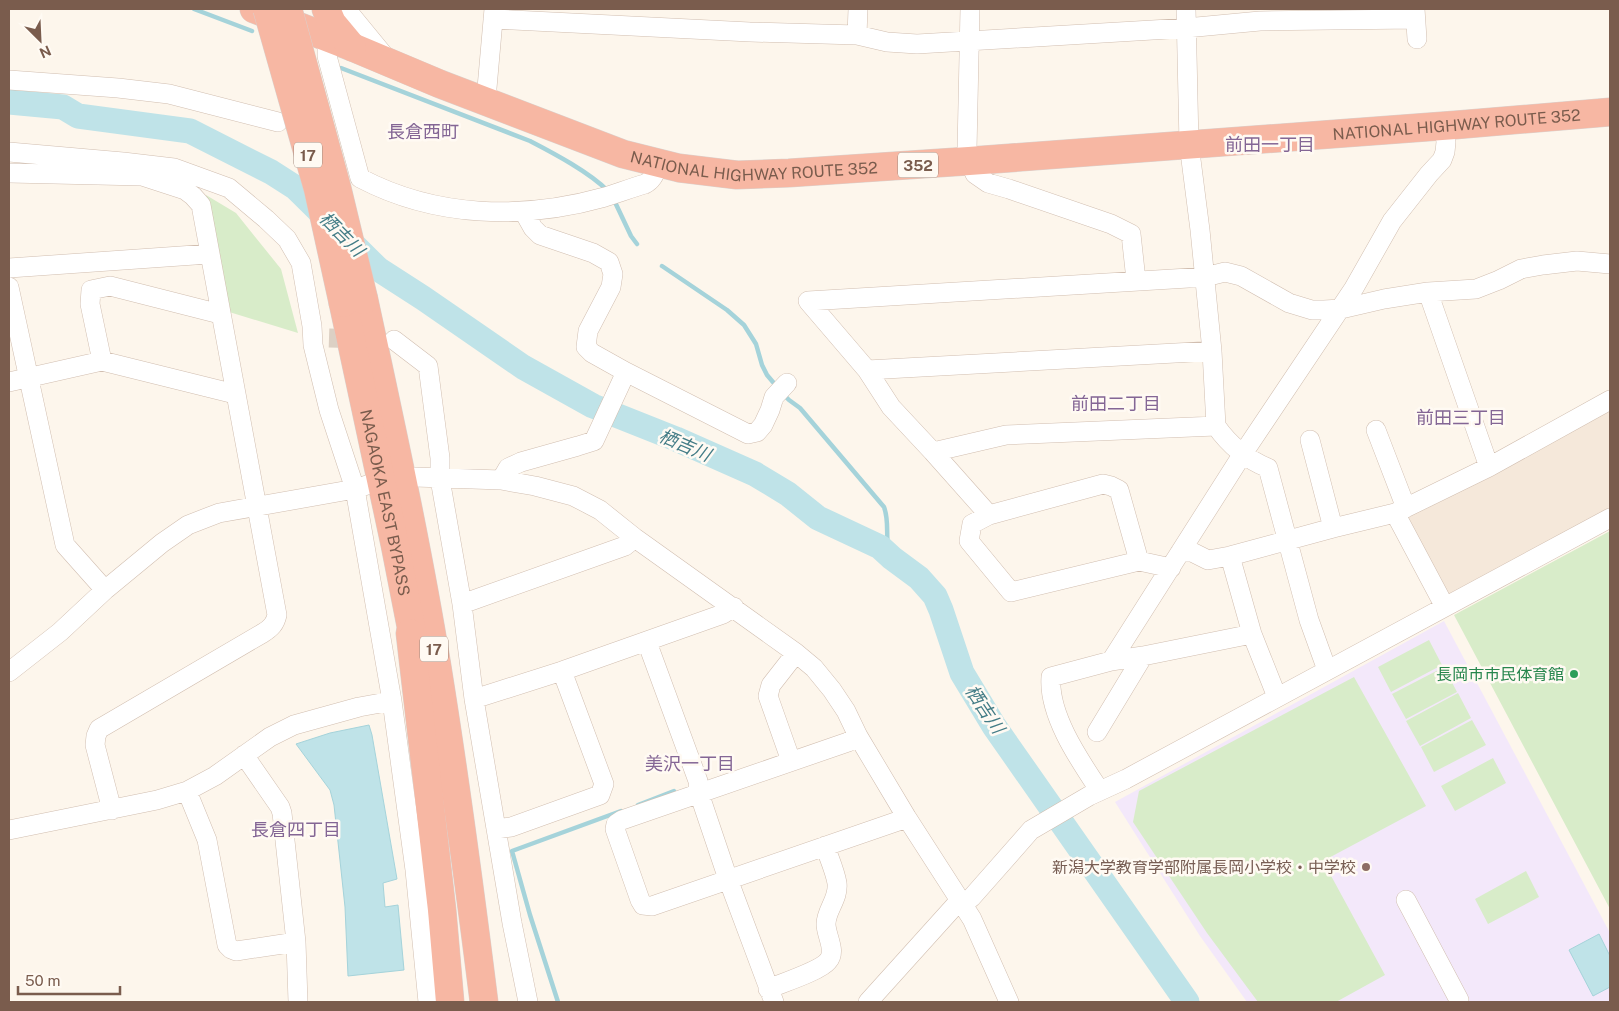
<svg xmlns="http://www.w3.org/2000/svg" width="1619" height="1011" viewBox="0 0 1619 1011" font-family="'Public Sans','Noto Sans JP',sans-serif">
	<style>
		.residential { fill: #f5e8da }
		.education { fill: #f3e8fa }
		.green { fill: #d8ecc9 }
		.water { fill: #bfe3e8; stroke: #a5d3da }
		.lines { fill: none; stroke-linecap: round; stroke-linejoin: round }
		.stream { stroke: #a5d3da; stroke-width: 4.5 }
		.river { stroke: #bfe3e8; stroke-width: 25 }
		.minor-tunnel { stroke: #dcd0c4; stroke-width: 19; stroke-dasharray: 19 9; stroke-linecap: butt }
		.minor-casing { stroke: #d1beb0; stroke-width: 20 }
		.highway-casing { stroke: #dad1cd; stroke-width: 29 }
		.minor { stroke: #fff; stroke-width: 19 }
		.highway { stroke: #f7b7a3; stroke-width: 28 }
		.highway-bridge-casing { stroke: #dad1cd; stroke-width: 29; stroke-linecap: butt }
		.highway-bridge { stroke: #f7b7a3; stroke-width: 28 }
		.leisure-dot { fill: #2e9e5b; stroke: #fffaf3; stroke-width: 2 }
		.education-dot { fill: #8d6e63; stroke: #fffaf3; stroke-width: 2 }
		.labels { text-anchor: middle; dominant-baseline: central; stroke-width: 5; stroke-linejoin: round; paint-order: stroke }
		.shield { fill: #fffaf3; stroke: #a28b7f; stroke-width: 1 }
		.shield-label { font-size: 15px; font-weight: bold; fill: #7a5c4d }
		.street-label { font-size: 16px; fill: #7a5c4d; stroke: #fffaf3 }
		.leisure-label { font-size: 16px; fill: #27864d; stroke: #fffaf3; text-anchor: end }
		.education-label { font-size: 16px; fill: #785e54; stroke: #fffaf3; text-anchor: end }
		.neighbourhood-label { font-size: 18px; fill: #846695; stroke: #fffaf3 }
		.water-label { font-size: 18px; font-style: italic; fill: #437c86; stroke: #fffaf3 }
	</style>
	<rect width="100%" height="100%" fill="#fdf6ec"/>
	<!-- residential -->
	<path class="residential" d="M1610 406V510L1450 596 1405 517Z"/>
	<!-- education -->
	<path class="education" d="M1444 621 1610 933V1002H1247L1200 936 1115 802Z"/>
	<!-- green -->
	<path class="green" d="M206 195 236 213 281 269 298 333 226 311Z
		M1610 531V909L1454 615Z
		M1429 640 1442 665 1391 692 1378 667Z
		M1444 667 1457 692 1406 719 1392 694Z
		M1354 677 1426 806 1323 861 1385 975 1336 1002H1258L1207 933 1133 822 1139 791Z
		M1458 693 1471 718 1420 746 1406 721Z
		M1472 720 1486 745 1434 772 1421 747Z
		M1493 758 1506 783 1455 811 1441 786Z
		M1526 871 1539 897 1488 924 1475 899Z"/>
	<!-- water -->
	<path class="water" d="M369 725 372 735 397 879 383 883 385 907 398 905 404 970 348 976 345 907 334 805 330 790 296 744 330 733Z
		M1599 934 1610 956V987L1593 996 1569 950Z"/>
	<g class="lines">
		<!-- stream -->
		<path class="stream" d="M194 9 252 31
			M341 68 530 141C555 154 589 172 608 191
			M614 200 631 236 637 244
			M662 266 727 310 744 325 756 344 762 365 767 375 778 388
			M783 394 789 400 800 408 884 507C889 520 886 533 888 547 888 551 891 555 892 558
			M638 805 674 791
			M558 1002 530 915 512 851 621 811"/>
		<!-- river -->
		<path class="river" d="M9 102 63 107 78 116 190 131 271 172 296 188 378 269 423 298 523 367 593 406 676 439 755 474 788 494 818 518 880 547 892 558 919 578 935 596 941 610 962 673 994 726 1187 1002"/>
		<!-- minor-tunnel -->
		<path class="minor-tunnel" d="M329 338 361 339"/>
		<!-- minor casing -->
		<g class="minor-casing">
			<path id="minor" d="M346 9 387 59
				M970 9 967 150 969 161 975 174 988 183 1009 189 1111 224 1131 234 1136 280
				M1186 9 1189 144 1200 230 1212 351 1216 426C1230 446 1246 459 1268 468L1309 620 1327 670
				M1415 9 1417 39
				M493 19 750 32 857 35 887 42 917 44 1186 28 1260 21 1415 19
				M857 35 858 9
				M327 38V56L360 178C436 218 523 220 605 197 618 193 631 188 645 184 653 180 655 173 659 164
				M9 80 118 88 169 94 278 122
				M487 102V88L494 9
				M9 152 123 162 174 168 229 188 266 219 287 239 301 263 312 326 313 345 329 410 355 489 392 701 415 870 428 1002
				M9 173 142 176 185 190 193 196 201 205 277 615C275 624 271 628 263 633L99 729 96 736 95 745 112 810
				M524 212 533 228 540 235 593 253 609 262 613 274 611 287 588 331 586 347 592 353 626 372 748 434 757 432 763 425 770 410 774 397 787 383
				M9 268 209 254
				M9 287 65 545 105 590
				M1428 292 1489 467
				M394 340 428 366 440 458V479L462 604 474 699 512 923 528 1002
				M102 361 90 304 91 290 110 286 220 314
				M867 370 1212 351
				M9 382 102 361 235 394
				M1216 426 1006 435 933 452 891 407 867 370 808 301 1205 277 1225 272 1241 276 1289 303 1312 310H1324L1341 309 1384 299 1428 292 1476 289 1499 280 1521 269 1543 265 1577 261 1610 264
				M1376 430 1406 508
				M1310 440 1333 528
				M933 452 989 515 1103 484 1111 486 1119 490 1139 561 1171 568
				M415 477 501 480 535 486 573 496 600 510 635 538 796 653 814 668 832 690 846 711 858 736 907 818 972 919 1009 1002
				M501 480 508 468 521 462 578 446 594 441 626 372
				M1395 513 1445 607
				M989 515 972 524 969 541 1011 592 1139 561
				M1181 551 1192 552 1208 560 1230 556
				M462 604 625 546 635 538
				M647 642 698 781 699 793 728 879 774 1002
				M1111 661 1242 455 1354 288 1392 221 1429 174 1442 160 1445 152 1446 142 1444 126
				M9 672 60 632 105 590 162 543 188 525 219 513 355 489 370 484
				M1277 697 1252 634 1230 556 1333 528 1395 513 1489 467 1610 400
				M474 699 562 671 723 614 734 607
				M1097 732 1143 656 1252 634
				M858 736 848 742 622 820 616 824 615 829 640 900 643 905 652 906 907 818
				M244 755 280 807 282 813 296 942 298 1002
				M791 761 768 696 771 685 796 653
				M187 791 207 840 227 945 231 949 236 951 296 942
				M1100 791C1080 761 1048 715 1051 677L1111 661 1143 656
				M496 829 511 827 600 795 604 784 562 671
				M9 830 157 800 187 791 215 776 270 737 294 725 359 707 392 701
				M1406 900 1459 1000
				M963 904 972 897 1031 830 1089 796 1126 779 1610 518
				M768 989C782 983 820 971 828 961 837 951 826 936 826 924 826 910 839 899 837 883 835 871 829 858 825 846
				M868 1002 960 900"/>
		</g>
		<!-- highway casing -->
		<g class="highway-casing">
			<g id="highway">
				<path id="s1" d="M254 9 352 47 440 84 623 154 679 168 737 175 789 173 969 161 1455 125 1610 112"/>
				<path d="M326 9 332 23 352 47"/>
				<path d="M364 300C390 421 417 543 437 666 455 778 470 890 484 1002"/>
				<path id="s2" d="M343 303 395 545 416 652"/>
				<path d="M410 633 442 910 450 1002"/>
			</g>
		</g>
		<!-- minor -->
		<use href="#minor" class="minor"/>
		<!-- highway -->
		<use href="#highway" class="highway"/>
		<!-- highway-bridge casing -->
		<g class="highway-bridge-casing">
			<path id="highway-bridge" d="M267 9 318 189 343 303
				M288 9 337 188 364 300"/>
		</g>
		<!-- highway-bridge -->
		<use href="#highway-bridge" class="highway-bridge"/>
	</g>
	<!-- markers -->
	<circle class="leisure-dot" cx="1574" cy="674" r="5"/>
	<circle class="education-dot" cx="1366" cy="867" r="5"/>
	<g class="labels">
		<!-- shield labels -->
		<g class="shield">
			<rect x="294" y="142.5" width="28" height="25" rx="4"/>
			<rect x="898" y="152.5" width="40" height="25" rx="4"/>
			<rect x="420" y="636.5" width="28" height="25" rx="4"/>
		</g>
		<g class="shield-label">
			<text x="308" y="155">17</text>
			<text x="918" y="165">352</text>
			<text x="434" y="649">17</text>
		</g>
		<!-- street labels -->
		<g class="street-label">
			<text stroke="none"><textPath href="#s1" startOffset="1234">NATIONAL HIGHWAY ROUTE 352</textPath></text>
			<text stroke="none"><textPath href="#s1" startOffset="529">NATIONAL HIGHWAY ROUTE 352</textPath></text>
			<text stroke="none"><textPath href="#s2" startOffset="204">NAGAOKA EAST BYPASS</textPath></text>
		</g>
		<!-- leisure labels -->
		<g class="leisure-label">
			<text x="1564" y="674">長岡市市民体育館</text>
		</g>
		<!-- education labels -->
		<g class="education-label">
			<text x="1356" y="867">新潟大学教育学部附属長岡小学校・中学校</text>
		</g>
		<!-- neighbourhood labels -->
		<g class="neighbourhood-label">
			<text x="423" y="131">長倉西町</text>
			<text x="1270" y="144">前田一丁目</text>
			<text x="1116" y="403">前田二丁目</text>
			<text x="1461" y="417">前田三丁目</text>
			<text x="690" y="763">美沢一丁目</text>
			<text x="296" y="829">長倉四丁目</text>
		</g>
		<!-- water labels -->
		<g class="water-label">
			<text transform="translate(342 234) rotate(45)">栖吉川</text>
			<text transform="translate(685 445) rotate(23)">栖吉川</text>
			<text transform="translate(985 709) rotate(56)">栖吉川</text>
		</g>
	</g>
	<!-- border -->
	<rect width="1619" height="1011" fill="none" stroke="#7a5c4d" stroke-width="20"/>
	<!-- north arrow -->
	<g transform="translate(40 40) rotate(156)" stroke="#fffaf3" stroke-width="4" paint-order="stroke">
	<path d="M0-4L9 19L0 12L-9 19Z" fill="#7a5c4d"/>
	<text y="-8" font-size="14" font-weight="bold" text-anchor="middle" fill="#7a5c4d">N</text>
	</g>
	<!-- scale -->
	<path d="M18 986v8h102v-8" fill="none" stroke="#7a5c4d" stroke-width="2.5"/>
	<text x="25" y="986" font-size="15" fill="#7a5c4d" stroke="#fffaf3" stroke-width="4" paint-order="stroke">50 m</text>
</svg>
